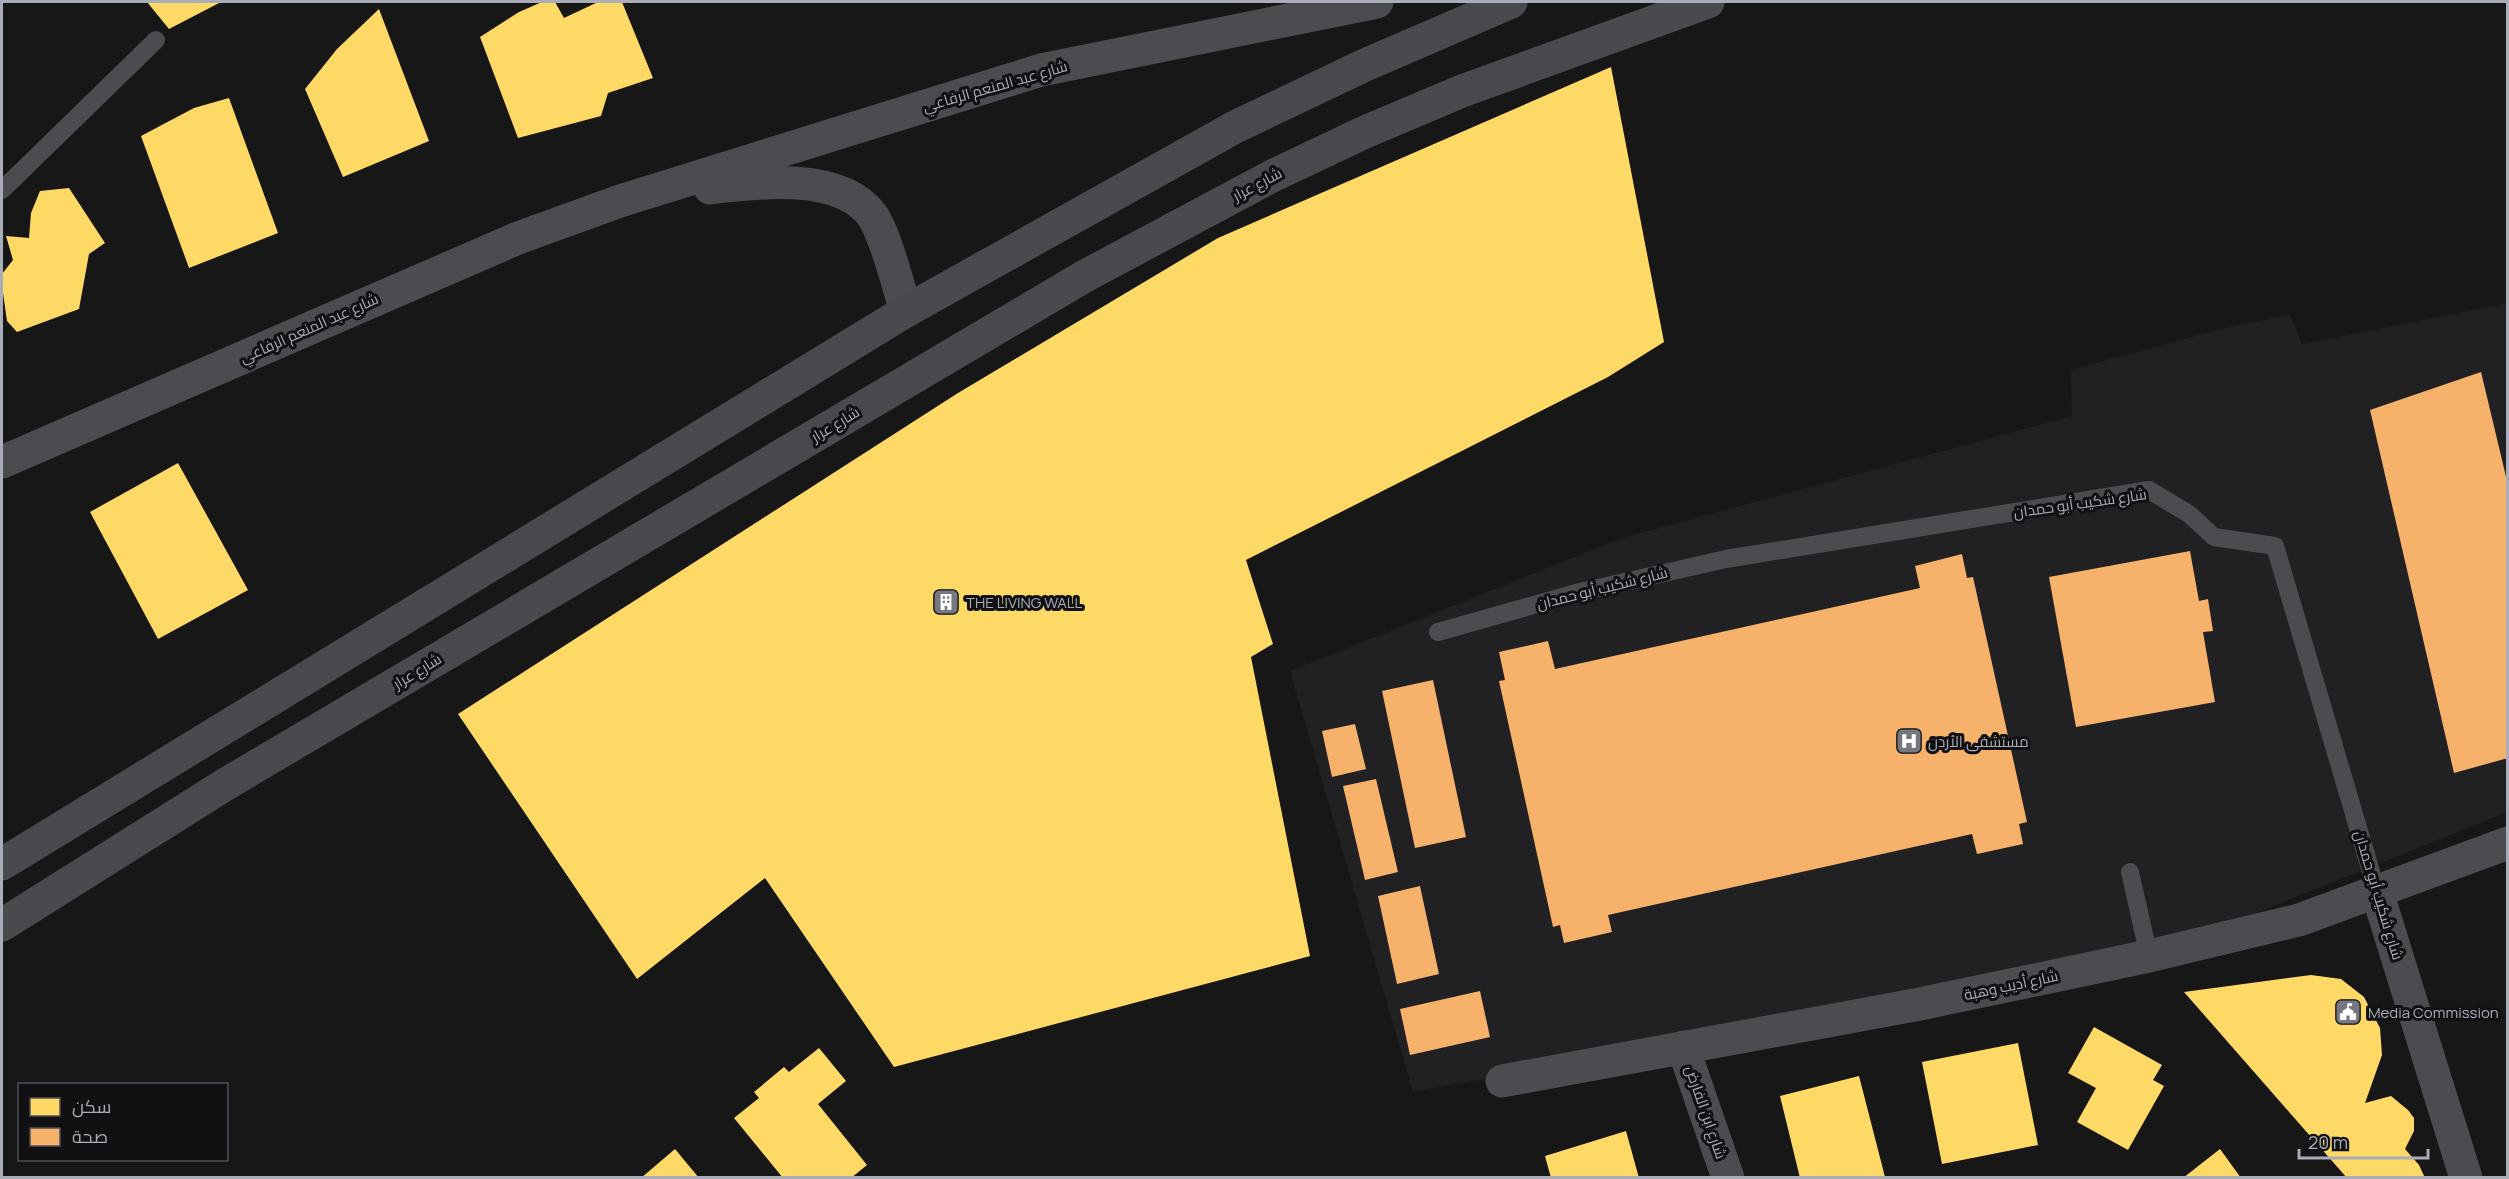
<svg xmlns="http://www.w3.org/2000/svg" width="2509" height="1179" viewBox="0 0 2509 1179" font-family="Manrope,Cairo,sans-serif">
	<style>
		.built { fill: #212123 }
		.homes { fill: #ffd966 }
		.health { fill: #f6b26b }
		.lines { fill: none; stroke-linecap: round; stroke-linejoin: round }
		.service { stroke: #4b4c50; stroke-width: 18 }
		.minor { stroke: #4b4c50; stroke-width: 33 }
		.secondary { stroke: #4a4a4e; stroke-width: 33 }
		.labels { text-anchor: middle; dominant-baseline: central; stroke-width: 6; stroke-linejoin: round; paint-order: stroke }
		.street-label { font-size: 15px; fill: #a8adb8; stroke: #111113 }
		.poi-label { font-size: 15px; fill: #a8adb8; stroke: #111113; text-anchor: start }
	</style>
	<rect width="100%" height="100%" fill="#171717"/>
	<!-- built -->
	<path class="built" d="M2507 303V812L2149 956 1413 1092 1290 671 1622 538 2072 416 2071 370 2228 327 2290 315 2302 344Z"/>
	<!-- homes -->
	<path class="homes" d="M147 2H221L169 29Z
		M542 2H555L564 18 598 2H622L653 78 608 93 601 116 518 138 480 37 519 12Z
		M379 9 429 141 343 177 305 89 337 49Z
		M1611 67 1664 342 1608 377 1246 560 1273 644 1251 657 1310 956 894 1067 765 878 637 979 458 714 958 393 1218 238Z
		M229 98 278 233 189 268 141 136 194 108Z
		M69 188 105 243 89 254 79 309 17 332 7 321 2 286V274L13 260 6 236 29 238 31 213 40 191Z
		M178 463 248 590 158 639 90 512Z
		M2311 975 2341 979 2364 997 2380 1028 2382 1055 2365 1103 2391 1096 2408 1110 2414 1118V1131L2405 1149 2419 1165 2425 1178H2347L2184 992Z
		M2094 1027 2162 1065 2153 1080 2164 1086 2128 1150 2077 1122 2096 1088 2068 1073Z
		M2018 1043 2038 1145 1942 1164 1922 1062Z
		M819 1048 846 1081 818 1104 867 1165 851 1178H783L734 1118 759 1098 754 1092 784 1067 789 1072Z
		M1859 1076 1885 1177 1800 1178 1780 1096Z
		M1626 1131 1639 1178H1551L1545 1156Z
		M675 1149 699 1178H641Z
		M2220 1149 2241 1178H2183Z"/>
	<!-- health -->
	<path class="health" d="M2481 372 2508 485V758L2454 773 2370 410Z
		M2190 551 2199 601 2208 599 2213 631 2203 632 2215 702 2076 727 2049 577Z
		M1962 554 1967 578 1973 577 2027 822 2019 824 2023 844 1977 854 1972 834 1608 915 1612 932 1564 943 1560 925 1553 927 1499 681 1505 680 1499 652 1548 641 1555 669 1920 588 1915 566Z
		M1433 680 1466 837 1415 848 1382 691Z
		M1355 724 1366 769 1332 777 1322 731Z
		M1376 779 1398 872 1365 880 1343 786Z
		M1420 886 1439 974 1397 984 1378 896Z
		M1480 991 1490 1037 1410 1055 1400 1009Z"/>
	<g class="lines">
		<!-- service -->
		<path class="service" d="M2 190 156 40
			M1438 632 1580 592 1726 559 2149 490 2189 514 2214 537 2275 546 2377 892
			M2130 872 2149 956"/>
		<!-- minor -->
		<path class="minor" d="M710 188C758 182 840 172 872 215 886 235 898 286 906 311
			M2 462 518 238 620 201 1041 70 1377 2
			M2377 892 2466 1178
			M1683 1047 1728 1178
			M1502 1081 1920 1004 2149 956 2299 920 2508 843"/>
		<!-- secondary -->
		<path class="secondary" d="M2 864 906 311 1235 127 1365 65 1511 2
			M2 925 226 784 1085 276 1274 175 1365 132 1462 91 1708 2"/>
	</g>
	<!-- icons -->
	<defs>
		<g id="building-square" transform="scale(1.35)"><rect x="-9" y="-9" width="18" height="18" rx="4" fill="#757880" stroke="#111113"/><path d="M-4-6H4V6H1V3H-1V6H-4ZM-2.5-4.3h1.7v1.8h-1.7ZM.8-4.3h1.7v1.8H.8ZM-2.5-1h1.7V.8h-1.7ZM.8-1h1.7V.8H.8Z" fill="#fff"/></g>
		<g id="hospital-square" transform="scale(1.35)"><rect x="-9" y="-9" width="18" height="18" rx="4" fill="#757880" stroke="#111113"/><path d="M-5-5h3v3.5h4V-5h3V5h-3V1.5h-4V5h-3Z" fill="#fff"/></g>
		<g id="civic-square" transform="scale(1.35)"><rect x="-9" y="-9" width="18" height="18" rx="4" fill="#757880" stroke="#111113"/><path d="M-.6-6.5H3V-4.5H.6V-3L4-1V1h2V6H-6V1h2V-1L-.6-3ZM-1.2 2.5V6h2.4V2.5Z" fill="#fff"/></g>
	</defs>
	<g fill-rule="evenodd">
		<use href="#building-square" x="946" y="602"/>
		<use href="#hospital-square" x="1909" y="741"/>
		<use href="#civic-square" x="2348" y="1012"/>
	</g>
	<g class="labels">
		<!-- street labels -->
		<g class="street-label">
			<text transform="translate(995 86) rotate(-16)">شارع عبد المنعم الرفاعي</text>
			<text transform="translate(1257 184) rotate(-28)">شارع عرار</text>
			<text transform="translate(309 328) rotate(-24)">شارع عبد المنعم الرفاعي</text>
			<text transform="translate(835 424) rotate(-31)">شارع عرار</text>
			<text transform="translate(2080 503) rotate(-8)">شارع شكيب أبو حمدان</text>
			<text transform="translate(1602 588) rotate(-14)">شارع شكيب أبو حمدان</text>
			<text transform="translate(417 671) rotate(-31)">شارع عرار</text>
			<text transform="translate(2379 895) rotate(73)">شارع شكيب أبو حمدان</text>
			<text transform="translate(2011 985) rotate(-12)">شارع أديب وهبة</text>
			<text transform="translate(1706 1112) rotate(71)">شارع ابن الفارض</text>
		</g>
		<!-- poi labels -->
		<g class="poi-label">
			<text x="966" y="602">THE LIVING WALL</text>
			<text x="1928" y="741">مستشفى الأردن</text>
			<text x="2368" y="1012">Media Commission</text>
		</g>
	</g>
	<!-- border -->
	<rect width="2509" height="1179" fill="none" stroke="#a8adb8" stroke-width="6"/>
	<!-- legend -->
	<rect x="18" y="1083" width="210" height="78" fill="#111113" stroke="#4d4f55" stroke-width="1.5"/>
	<rect x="30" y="1098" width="30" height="18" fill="#ffd966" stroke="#4d4f55" stroke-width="1.5"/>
	<text x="72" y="1113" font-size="18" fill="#a8adb8">سكن</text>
	<rect x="30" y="1128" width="30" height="18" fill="#f6b26b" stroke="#4d4f55" stroke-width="1.5"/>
	<text x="72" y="1143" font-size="18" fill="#a8adb8">صحة</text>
	<!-- scale -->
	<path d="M2299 1149v9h129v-9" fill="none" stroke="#a8adb8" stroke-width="3"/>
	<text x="2308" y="1149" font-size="18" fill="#a8adb8" stroke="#111113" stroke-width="4.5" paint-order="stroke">20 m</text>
</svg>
